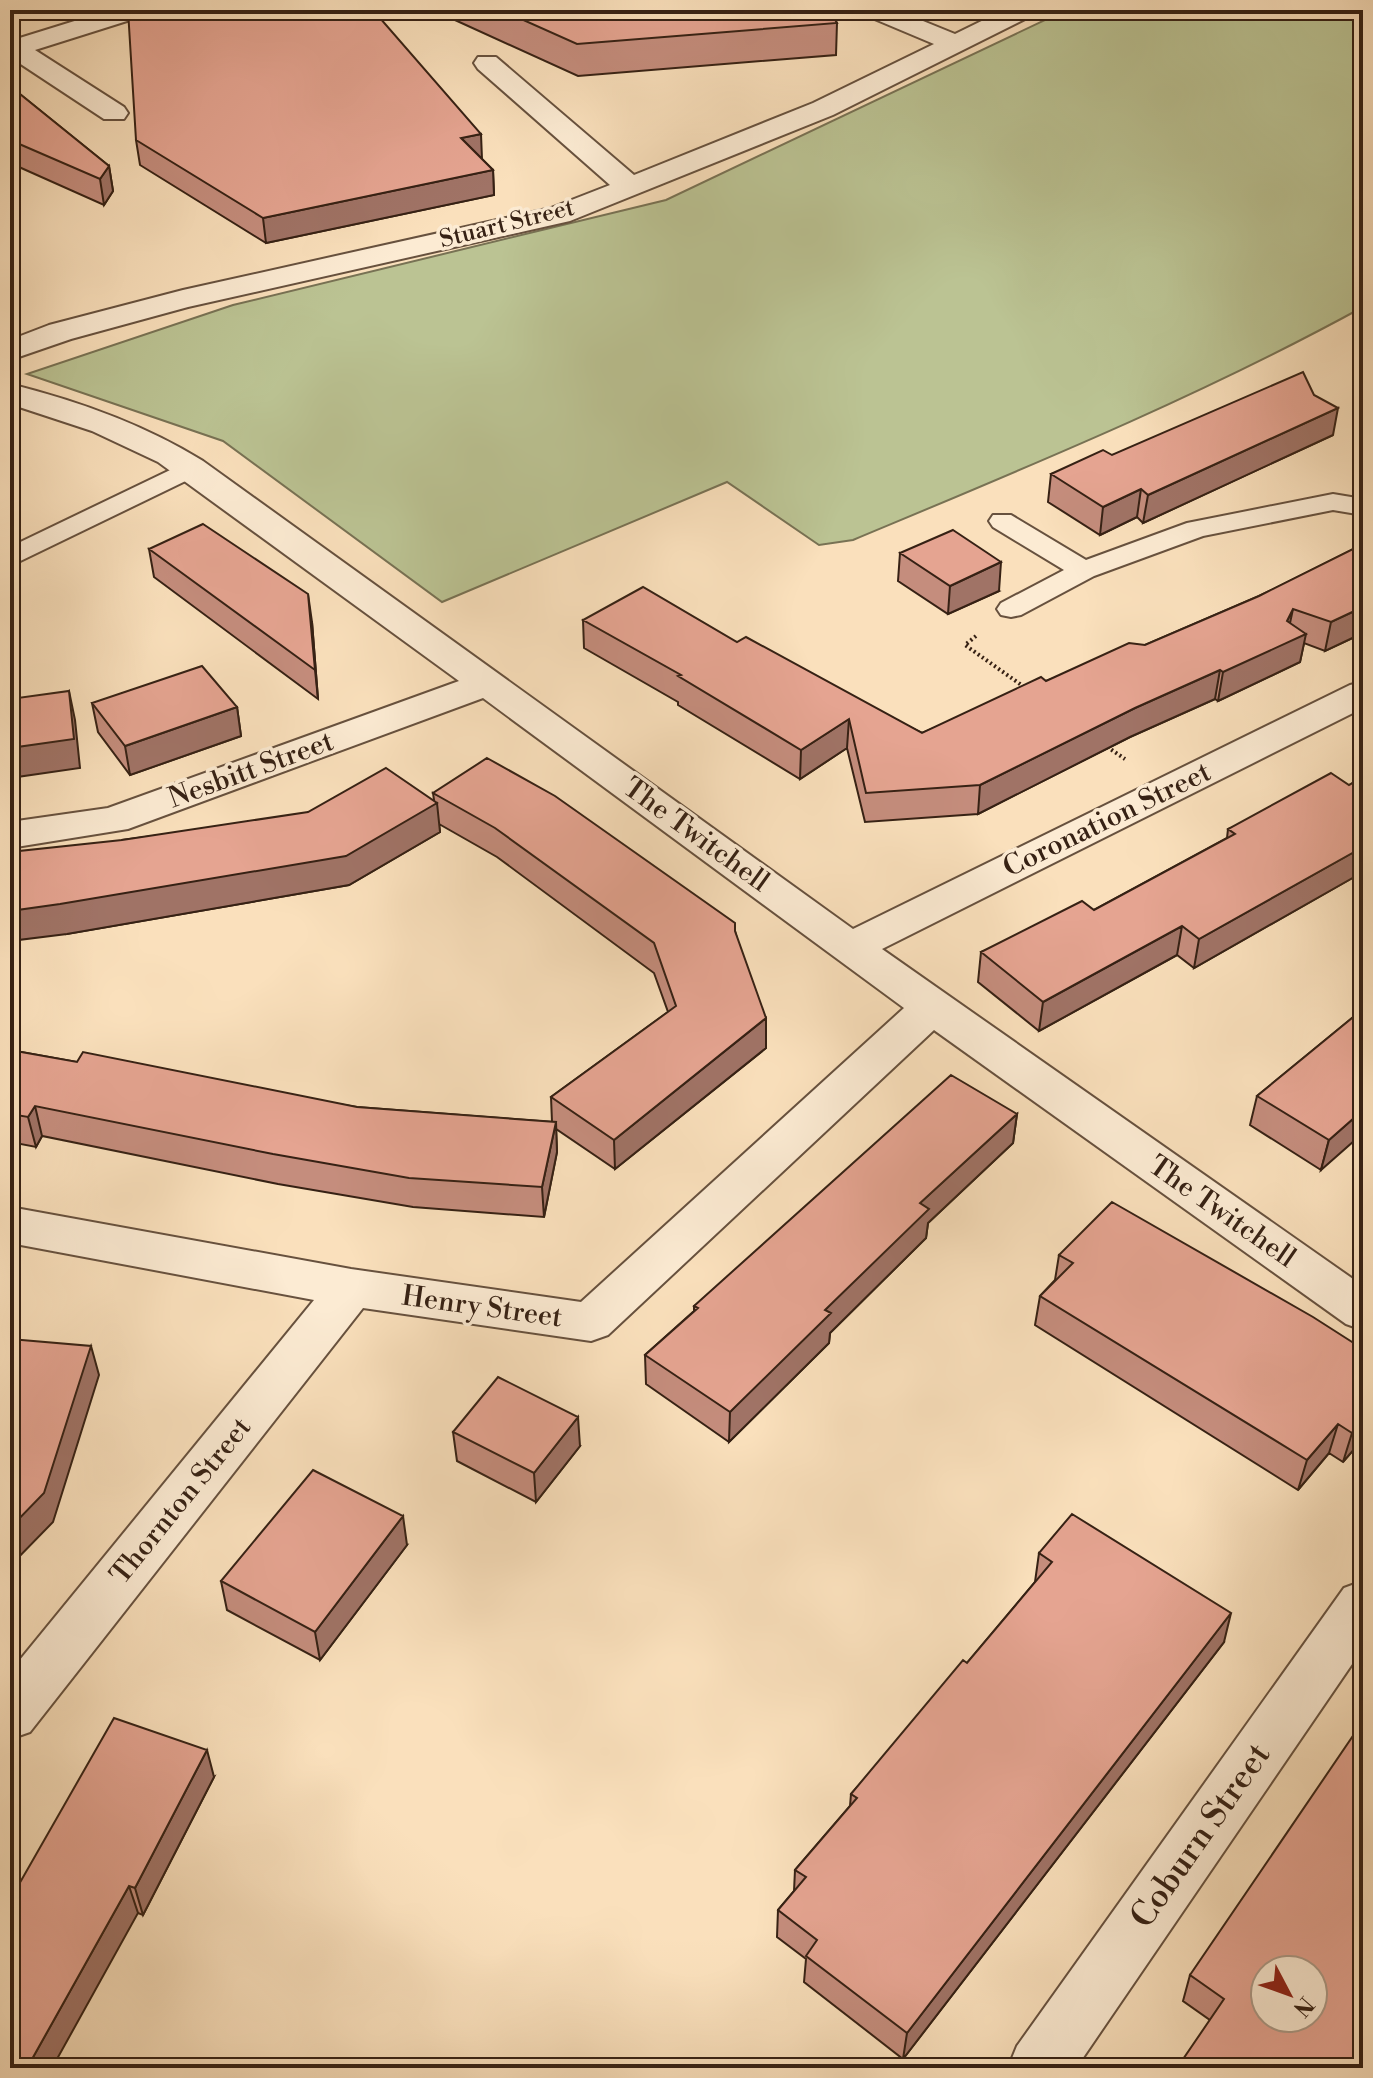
<svg xmlns="http://www.w3.org/2000/svg" width="1373" height="2078" viewBox="0 0 1373 2078" font-family="'Libre Bodoni',serif">
	<style>
		.green { fill: #bbc393; stroke: #787254; stroke-width: 2 }
		.lines { fill: none; stroke-linecap: round; stroke-linejoin: round }
		.service-casing { stroke: #67513e; stroke-width: 4 }
		.minor-casing { stroke: #67513e; stroke-width: 4 }
		.path { stroke: #362114; stroke-width: 4; stroke-dasharray: 2 3; stroke-linecap: butt }
		.service { fill: #fcebd3; fill-rule: evenodd }
		.minor { fill: #fcebd3; fill-rule: evenodd }
		.wall { fill: #c58d7d; stroke: #362114; stroke-width: 2 }
		.shaded-wall { fill: #a07366; stroke: #362114; stroke-width: 2 }
		.building { fill: #e5a491; stroke: #362114; stroke-width: 2; fill-rule: evenodd }
		.labels { text-anchor: middle; dominant-baseline: central; stroke-width: 7; stroke-linejoin: round; paint-order: stroke }
		.far-street-label { font-size: 24px; fill: #362114; stroke: #fcebd3 }
		.street-label { font-size: 28px; fill: #362114; stroke: #fcebd3 }
		.near-street-label { font-size: 34px; fill: #362114; stroke: #fcebd3 }
	</style>
	<rect width="100%" height="100%" fill="#fae0bc"/>
	<filter id="stains"><feTurbulence type="fractalNoise" baseFrequency=".0025" numOctaves="4"/><feColorMatrix values="0 0 0 0 .2 0 0 0 0 .09 0 0 0 0 .02 0 0 0 .5 -.17"/></filter>
	<radialGradient id="worn" r=".72"><stop offset=".6" stop-color="#630" stop-opacity="0"/><stop offset="1" stop-color="#630" stop-opacity=".3"/></radialGradient>
	<!-- green -->
	<path class="green" d="M1066 10 1363 11V307C1199 397 1025 468 853 540L819 545 727 482 442 602 223 441 27 374 233 305 666 200Z"/>
	<g class="lines">
		<!-- service casing -->
		<g class="service-casing">
			<path id="service" d="M191 460 200 462 204 468 200 474 10 566V547Z
				M1333 494 1363 499V515L1333 510 1203 536 1094 576 1021 615 1011 617 1001 615 997 609 1001 603 1064 570 993 527 989 521 993 515H1011L1086 560 1187 523Z"/>
		</g>
		<!-- minor casing -->
		<g class="minor-casing">
			<path id="minor" d="M110 10H150L146 15 35 50 124 107 128 113 124 119H104L10 57V41Z
				M861 10H896L955 34 1004 10H1037L1033 15 833 115 570 221 188 307 71 339 10 360V340L49 325 183 290 551 208 610 185 478 69 474 63 478 57H496L634 175 813 103 934 44 865 15Z
				M10 384C78 401 143 424 203 461L853 929 1350 685 1363 682V708L882 949 1363 1286V1330L1346 1324 934 1030 608 1335 591 1341 363 1308 30 1732 10 1739V1672L314 1300 10 1243V1207L351 1269 581 1302 904 1008 483 698 128 829 10 848V822L108 808 459 681 158 462 92 431 10 404Z
				M1363 1581V1648L1076 2068H1008L1017 2046 1344 1588Z"/>
		</g>
		<!-- path -->
		<path class="path" d="M976 636 965 645 1027 689
			M1103 744 1125 759"/>
		<!-- service -->
		<use href="#service" class="service"/>
		<!-- minor -->
		<use href="#minor" class="minor"/>
	</g>
	<!-- wall -->
	<path class="wall" d="M433 10H829L837 23 836 55 578 76Z
		M10 86 109 166 113 191 104 205 10 163Z
		M136 140 482 159 493 170 494 195 266 243 140 165Z
		M1333 435 1143 523 1137 517 1100 535 1048 502 1051 474 1112 455Z
		M1363 544V633L1325 651 1304 643 1300 662 1218 701 1215 699 1130 737 978 814 865 822 847 748 800 779 678 705V702L584 648 583 620 737 642 922 733 1046 681 1145 645 1259 596Z
		M149 549 312 622 318 699 154 577Z
		M900 553 999 591 948 614 898 581Z
		M92 703 237 707 241 736 130 775 98 732Z
		M1363 777V872L1194 968 1177 955 1039 1031 978 982 981 952 1094 910 1227 838 1228 829 1349 785Z
		M433 793 735 931 766 1048 615 1169 556 1129 557 1152 544 1217 413 1207 278 1184 42 1136 36 1147 10 1142V1050L77 1062 357 1107 552 1122 551 1097 668 1012 654 973 497 857 439 824 440 832 349 885 67 934 122 840 434 800Z
		M1363 1009 1321 1170 1250 1125 1257 1096Z
		M1017 1114 1013 1143 928 1223 926 1238 830 1333 829 1343 729 1442 646 1384 645 1355 694 1311V1306Z
		M1059 1255 1363 1349V1439L1343 1462 1329 1453 1298 1490 1035 1325 1040 1296 1055 1280Z
		M453 1432 580 1446 536 1502 457 1461Z
		M407 1545 320 1660 227 1610 221 1581Z
		M1039 1553 1224 1642 903 2059 804 1982 806 1959 777 1937 778 1910 794 1891 795 1870 850 1806 851 1794 967 1663 1035 1582Z
		M214 1777 143 1915 138 1913 10 1900Z
		M1190 1975 1363 2068 1210 2020 1183 2001Z"/>
	<!-- shaded-wall -->
	<path class="shaded-wall" d="M481 134 482 159 461 138Z
		M109 166 113 191 104 205 100 179Z
		M493 170 494 195 266 243 263 218Z
		M1338 408 1333 435 1143 523 1148 495Z
		M1141 489 1137 517 1100 535 1103 507Z
		M1001 562 999 591 948 614 950 586Z
		M308 594 312 622 318 699 315 670Z
		M1363 607V633L1325 651 1331 622Z
		M1293 609 1287 637 1306 634 1300 662 1218 701 1223 672 1287 621Z
		M1220 670 1215 699 1130 737 978 814 980 785 1135 708Z
		M69 691 75 720 80 768 10 778V748Z
		M237 707 241 736 130 775 125 746Z
		M849 719 847 748 800 779 801 750Z
		M437 803 440 832 349 885 67 934 10 941V911Z
		M1363 847V872L1194 968 1199 939Z
		M1182 926 1177 955 1039 1031 1043 1002Z
		M766 1018V1048L615 1169 614 1140Z
		M35 1106 42 1136 36 1147 28 1117Z
		M1363 1110V1133L1321 1170 1329 1140Z
		M1017 1114 1013 1143 928 1223 926 1238 830 1333 829 1343 729 1442 730 1412 825 1310 920 1203Z
		M556 1122 557 1152 544 1217 542 1187Z
		M91 1346 99 1375 53 1522 10 1566V1528Z
		M578 1417 580 1446 536 1502 534 1473Z
		M1363 1420V1439L1343 1462 1352 1433Z
		M1338 1424 1329 1453 1298 1490 1307 1460Z
		M403 1516 407 1545 320 1660 315 1632Z
		M1231 1613 1224 1642 903 2059 907 2033Z
		M207 1750 214 1777 143 1915 135 1888Z
		M129 1886 138 1913 52 2068H27Z"/>
	<!-- building -->
	<path class="building" d="M128 10H373L481 134 461 138 493 170 263 218 136 140Z
		M501 10H829L837 23 577 44Z
		M10 86 109 166 100 179 10 140Z
		M1303 372 1314 395 1338 408 1148 495 1141 489 1103 507 1051 474 1103 450 1112 455Z
		M203 524 308 594 315 670 149 549Z
		M953 530 1001 562 950 586 900 553Z
		M1363 544V607L1331 622 1293 609 1287 621 1306 634 1223 672 1220 670 1135 708 980 785 866 793 849 719 801 750 678 676 681 675 583 620 643 587 737 642 746 637 922 733 1041 677 1046 681 1129 643 1145 645 1259 596Z
		M202 666 237 707 125 746 92 703Z
		M69 691 74 739 10 748V699Z
		M487 758 555 796 735 923V931L766 1018 614 1140 551 1097 676 1006 654 943 495 828 433 793Z
		M386 768 437 803 346 856 60 904 10 911V852L122 840 308 812Z
		M1331 773 1349 785 1363 777V847L1199 939 1182 926 1043 1002 981 952 1082 901 1094 910 1235 834 1228 829Z
		M1363 1009V1110L1329 1140 1257 1096Z
		M10 1050 77 1062 83 1052 357 1107 556 1122 542 1187 409 1178 273 1154 35 1106 28 1117 10 1114Z
		M951 1075 1017 1114 920 1203 929 1209 825 1310 831 1313 730 1412 645 1355 698 1308 694 1306Z
		M1112 1202 1313 1317 1363 1349V1420L1352 1433 1338 1424 1307 1460 1040 1296 1073 1263 1059 1255Z
		M10 1339 91 1346 44 1493 10 1528Z
		M498 1377 578 1417 534 1473 453 1432Z
		M313 1470 403 1516 315 1632 221 1581Z
		M1072 1514 1231 1613 907 2033 806 1956 817 1940 778 1910 806 1877 795 1870 857 1798 851 1794 963 1660 967 1663 1052 1562 1039 1553Z
		M114 1718 207 1750 135 1888 129 1886 27 2068H10V1900Z
		M1359 1727 1363 1730V2067L1177 2068 1224 1999 1190 1975ZM1265 1970H1313V2018H1265Z"/>
	<g class="labels">
		<!-- far-street labels -->
		<g class="far-street-label">
			<text transform="translate(507 224) rotate(-14)">Stuart Street</text>
		</g>
		<!-- street labels -->
		<g class="street-label">
			<text transform="translate(251 770) rotate(-20)">Nesbitt Street</text>
			<text transform="translate(1107 820) rotate(-26)">Coronation Street</text>
			<text transform="translate(696 835) rotate(36)">The Twitchell</text>
			<text transform="translate(1222 1212) rotate(35)">The Twitchell</text>
			<text transform="translate(482 1307) rotate(8)">Henry Street</text>
			<text transform="translate(181 1501) rotate(-51)">Thornton Street</text>
		</g>
		<!-- near-street labels -->
		<g class="near-street-label">
			<text transform="translate(1201 1836) rotate(-55)">Coburn Street</text>
		</g>
	</g>
	<!-- margin -->
	<rect width="1373" height="2078" fill="none" stroke="#fae0bc" stroke-width="40"/>
	<rect x="12" y="12" width="1349" height="2054" fill="none" stroke="#362114" stroke-width="4"/>
	<rect x="20" y="20" width="1333" height="2038" fill="none" stroke="#362114" stroke-width="2"/>
	<!-- north arrow -->
	<g transform="translate(1289 1994) rotate(131)"><circle r="38" fill="#fcebd3" stroke="#ad9a87" stroke-width="2"/>
	<path d="M0-6L14 30L0 20L-14 30Z" fill="#8f2418"/>
	<text y="-12" font-size="22" font-weight="bold" text-anchor="middle" fill="#362114">N</text>
	</g>
	<rect width="100%" height="100%" filter="url(#stains)"/>
	<rect width="100%" height="100%" fill="url(#worn)"/>
</svg>
